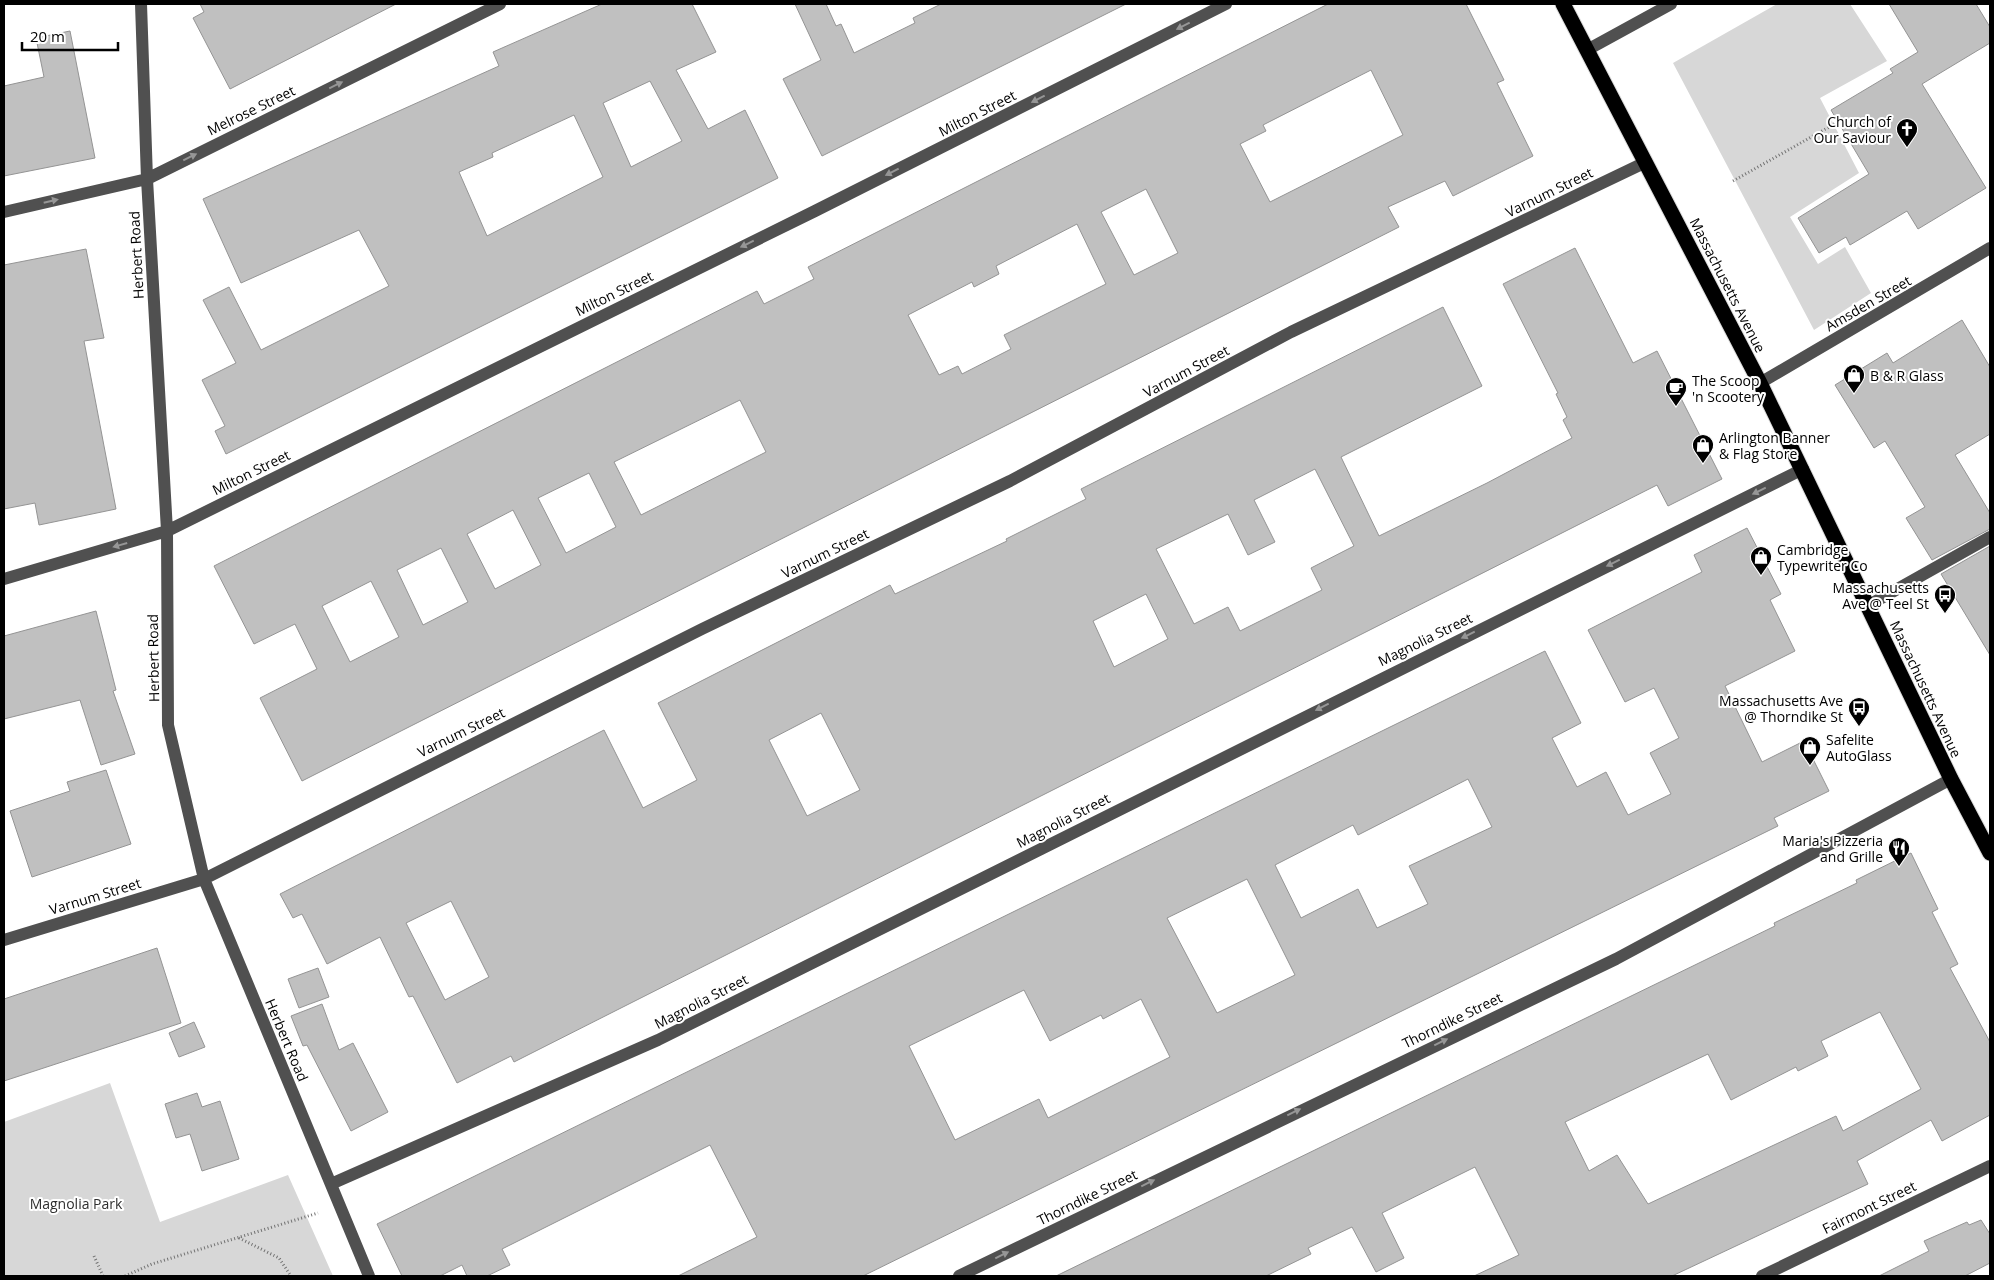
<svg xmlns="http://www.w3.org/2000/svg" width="1994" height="1280" viewBox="0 0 1994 1280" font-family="'Open Sans',sans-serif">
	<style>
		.green { fill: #d7d7d7 }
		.building { fill: #c0c0c0; stroke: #949494; fill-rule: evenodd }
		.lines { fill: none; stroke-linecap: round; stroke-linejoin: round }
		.highway-casing { stroke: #dbdbdb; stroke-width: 17 }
		.path { stroke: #727272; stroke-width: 3; stroke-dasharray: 1 2.5; stroke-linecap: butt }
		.minor { stroke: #505050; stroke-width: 12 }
		.highway { stroke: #000; stroke-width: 15 }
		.oneway { fill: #969696 }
		.labels { text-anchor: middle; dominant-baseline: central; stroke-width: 4; stroke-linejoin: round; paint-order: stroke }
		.street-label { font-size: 14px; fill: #000; stroke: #fff }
		.poi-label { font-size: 14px; fill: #000; stroke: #fff; text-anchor: start }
		.park-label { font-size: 14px; fill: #2e2e2e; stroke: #fff }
	</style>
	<rect width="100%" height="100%" fill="#fff"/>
	<!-- green -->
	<path class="green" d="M1777 4H1850L1887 61 1820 98 1859 173 1790 217 1818 264 1845 247 1871 293 1814 330 1673 63Z
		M110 1083 160 1222 288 1175 333 1276H4V1122Z"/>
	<!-- building -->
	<path class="building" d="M200 4H396L230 89 193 18 204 12Z
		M602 4H692L716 52 676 70 708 129 745 110 778 178 226 454 215 431 225 426 202 380 236 363 203 300 229 287 261 350 389 286 359 230 241 283 203 199 499 66 493 52ZM650 81 682 141 631 167 603 103ZM574 115 603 177 487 236 459 172 493 157 492 153Z
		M795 4H826L836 26 841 24 854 53 915 23 913 18 941 4H1126L822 156 783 79 821 60Z
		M1328 4H1466L1504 80 1497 83 1533 156 1453 196 1445 181 1388 207 1399 227 302 781 260 698 317 669 295 624 254 644 214 566 757 291 764 304 814 279 808 267ZM1371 70 1403 135 1270 202 1240 144 1266 131 1263 125ZM1146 189 1178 253 1134 275 1101 212ZM1077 224 1106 284 1004 335 1011 349 962 374 958 366 939 375 908 315 972 282 974 287 999 274 996 266ZM740 400 766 452 641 515 614 462ZM589 473 616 527 566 553 538 498ZM513 510 541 565 495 589 467 534ZM441 548 468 602 423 625 397 570ZM371 581 399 637 350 662 322 606Z
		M1889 4H1976L1990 27V43L1922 84 1986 188 1918 229 1907 211 1850 245 1846 237 1819 253 1798 218 1869 174 1831 110 1893 73 1890 69 1918 52Z
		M70 31 95 158 4 176V86L44 77 36 38Z
		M1575 248 1633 363 1657 351 1722 479 1668 506 1657 485 514 1062 511 1056 457 1083 413 996 409 997 380 937 327 964 302 914 293 918 280 894 604 730 643 808 697 780 658 703 890 585 895 594 1007 541 1006 539 1086 499 1081 489 1443 307 1482 386 1341 457 1379 536 1487 483 1572 438 1563 420 1567 417 1556 394 1558 393 1503 284ZM1315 469 1354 546 1311 568 1322 590 1240 631 1228 607 1194 624 1156 549 1228 514 1248 555 1275 542 1254 500ZM1146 594 1168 639 1114 667 1093 621ZM821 713 860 790 807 816 769 740ZM451 901 489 977 445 1000 406 923Z
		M86 249 104 338 84 341 116 509 39 525 35 503 4 509V265Z
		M1962 320 1990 367V434L1955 455 1990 513V529L1932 560 1906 518 1925 507 1885 441 1874 448 1835 385 1887 353 1893 363Z
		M1747 528 1781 594 1770 600 1795 651 1725 686 1762 762 1804 741 1829 791 1774 818 1778 826 863 1276H678L757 1237 710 1145 502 1249 510 1265 487 1276H467L462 1265 440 1276H402L377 1224 1545 651 1581 723 1552 738 1577 787 1606 772 1628 815 1671 794 1650 753 1679 738 1654 688 1625 702 1588 630 1702 572 1694 555ZM1468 779 1492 827 1409 866 1428 904 1377 928 1358 889 1301 918 1275 865 1353 825 1358 835ZM1247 879 1295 975 1217 1013 1167 918ZM1024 990 1050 1041 1101 1015 1103 1019 1141 999 1170 1057 1048 1118 1039 1099 955 1140 909 1046Z
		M1990 546V655L1941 574Z
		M96 611 116 690 113 691 135 754 101 765 80 700 4 719V636Z
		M106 770 131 844 32 877 10 811 70 791 67 782Z
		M1911 853 1938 909 1932 912 1958 964 1950 968 1990 1042V1115L1942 1141 1931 1120 1857 1161 1868 1184 1672 1276H1474L1519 1255 1475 1167 1382 1213 1404 1258 1376 1272 1352 1227 1308 1248 1311 1254 1266 1276H1056L1775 926 1774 923 1857 883 1856 880ZM1880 1012 1921 1089 1843 1131 1836 1116 1648 1204 1617 1155 1589 1171 1565 1122 1708 1054 1731 1100 1796 1067 1798 1071 1828 1056 1821 1041Z
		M157 948 181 1023 4 1081V999Z
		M318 968 329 997 299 1008 288 979Z
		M322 1004 339 1050 353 1043 388 1112 351 1131 307 1045 303 1046 291 1016Z
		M194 1022 205 1047 179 1057 169 1033Z
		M197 1093 202 1107 220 1101 239 1159 202 1171 190 1134 176 1138 165 1104Z
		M1981 1220 1990 1234V1263L1965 1276H1879L1929 1251 1924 1241 1967 1222 1969 1225Z"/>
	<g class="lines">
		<!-- highway casing -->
		<g class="highway-casing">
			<path id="highway" d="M1563 4 1760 383 1951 779 1990 853"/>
		</g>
		<!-- path -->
		<path class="path" d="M1733 181 1838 122
			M239 1238 279 1258 291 1276
			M94 1256 103 1276
			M125 1276 152 1264 318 1213"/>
		<!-- minor -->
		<path class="minor" d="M141 4 147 179 167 531 168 725 204 879 369 1276
			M1587 50 1671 4
			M4 212 147 179 500 4
			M1760 383 1990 248
			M4 579 167 531 815 211 1226 4
			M1869 605 1990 537
			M4 940 204 879 702 629 1010 481 1291 332 1646 162
			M331 1184 658 1040 1803 469
			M959 1276 1616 959 1951 779
			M1762 1276 1990 1166"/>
		<!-- highway -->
		<use href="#highway" class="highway"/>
	</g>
	<!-- one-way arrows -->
	<defs><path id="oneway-solid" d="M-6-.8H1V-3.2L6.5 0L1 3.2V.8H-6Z" transform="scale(1.25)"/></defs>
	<g class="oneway">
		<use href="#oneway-solid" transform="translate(1183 26) rotate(153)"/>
		<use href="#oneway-solid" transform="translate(336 85) rotate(-26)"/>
		<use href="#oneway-solid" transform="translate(1038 99) rotate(153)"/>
		<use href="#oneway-solid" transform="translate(190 157) rotate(-26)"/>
		<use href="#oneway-solid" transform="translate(892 172) rotate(153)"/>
		<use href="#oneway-solid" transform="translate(51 201) rotate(-13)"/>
		<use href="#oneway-solid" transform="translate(747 244) rotate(154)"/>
		<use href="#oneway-solid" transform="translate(1759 491) rotate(154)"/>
		<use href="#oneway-solid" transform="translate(120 545) rotate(164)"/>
		<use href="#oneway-solid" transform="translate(1613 563) rotate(154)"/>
		<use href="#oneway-solid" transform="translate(1468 635) rotate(154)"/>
		<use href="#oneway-solid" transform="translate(1322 707) rotate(153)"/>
		<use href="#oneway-solid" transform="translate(1441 1042) rotate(-26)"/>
		<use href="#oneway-solid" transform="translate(1294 1112) rotate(-26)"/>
		<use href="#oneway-solid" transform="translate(1148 1183) rotate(-26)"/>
		<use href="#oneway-solid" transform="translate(1002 1255) rotate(-26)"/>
	</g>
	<!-- icons -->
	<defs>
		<g id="church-pin" transform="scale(1.125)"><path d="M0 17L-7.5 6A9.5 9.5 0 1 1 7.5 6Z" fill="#000" stroke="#fff"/><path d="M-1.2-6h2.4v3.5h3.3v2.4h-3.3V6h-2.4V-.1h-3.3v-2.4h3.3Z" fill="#fff"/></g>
		<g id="shop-pin" transform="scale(1.125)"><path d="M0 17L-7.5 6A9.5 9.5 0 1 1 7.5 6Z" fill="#000" stroke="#fff"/><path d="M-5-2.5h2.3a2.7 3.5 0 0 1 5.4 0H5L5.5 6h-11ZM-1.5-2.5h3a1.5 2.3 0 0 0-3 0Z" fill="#fff"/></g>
		<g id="cafe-pin" transform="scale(1.125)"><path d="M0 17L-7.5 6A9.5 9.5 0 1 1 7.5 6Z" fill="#000" stroke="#fff"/><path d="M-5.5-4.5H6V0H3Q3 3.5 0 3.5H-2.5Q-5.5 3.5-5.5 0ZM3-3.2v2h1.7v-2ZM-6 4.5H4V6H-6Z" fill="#fff"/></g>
		<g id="bus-pin" transform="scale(1.125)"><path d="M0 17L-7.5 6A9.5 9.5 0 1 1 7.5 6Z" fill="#000" stroke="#fff"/><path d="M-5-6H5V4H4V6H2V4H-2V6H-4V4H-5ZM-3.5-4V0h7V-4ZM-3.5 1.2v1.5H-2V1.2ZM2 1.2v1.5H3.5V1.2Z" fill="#fff"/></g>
		<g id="restaurant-pin" transform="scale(1.125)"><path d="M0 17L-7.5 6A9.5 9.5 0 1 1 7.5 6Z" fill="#000" stroke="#fff"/><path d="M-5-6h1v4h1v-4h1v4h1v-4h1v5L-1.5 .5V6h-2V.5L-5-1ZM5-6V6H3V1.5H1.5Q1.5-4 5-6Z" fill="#fff"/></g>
	</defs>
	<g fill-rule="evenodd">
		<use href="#church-pin" x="1907" y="129"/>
		<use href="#shop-pin" x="1854" y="375"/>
		<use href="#cafe-pin" x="1676" y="388"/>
		<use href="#shop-pin" x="1703" y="445"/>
		<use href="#shop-pin" x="1761" y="557"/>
		<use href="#bus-pin" x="1945" y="595"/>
		<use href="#bus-pin" x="1859" y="708"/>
		<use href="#shop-pin" x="1810" y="747"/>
		<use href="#restaurant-pin" x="1899" y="848"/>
	</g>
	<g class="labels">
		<!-- street labels -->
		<g class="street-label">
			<text transform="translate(251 110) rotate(-26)">Melrose Street</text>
			<text transform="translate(977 113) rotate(-27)">Milton Street</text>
			<text transform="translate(1549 192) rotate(-26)">Varnum Street</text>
			<text transform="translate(136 255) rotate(-93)">Herbert Road</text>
			<text transform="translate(1728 285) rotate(63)">Massachusetts Avenue</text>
			<text transform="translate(614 293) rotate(-26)">Milton Street</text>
			<text transform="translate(1868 303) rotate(-30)">Amsden Street</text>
			<text transform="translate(1186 371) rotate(-28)">Varnum Street</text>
			<text transform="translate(251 472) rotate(-26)">Milton Street</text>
			<text transform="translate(825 553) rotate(-26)">Varnum Street</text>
			<text transform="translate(1425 639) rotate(-26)">Magnolia Street</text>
			<text transform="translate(153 658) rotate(-91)">Herbert Road</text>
			<text transform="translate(1926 689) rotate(65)">Massachusetts Avenue</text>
			<text transform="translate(461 732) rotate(-26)">Varnum Street</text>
			<text transform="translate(1063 820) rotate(-27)">Magnolia Street</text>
			<text transform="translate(95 896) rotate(-17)">Varnum Street</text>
			<text transform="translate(701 1001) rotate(-27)">Magnolia Street</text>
			<text transform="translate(1452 1020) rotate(-26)">Thorndike Street</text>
			<text transform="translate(287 1040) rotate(67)">Herbert Road</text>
			<text transform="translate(1087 1197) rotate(-26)">Thorndike Street</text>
			<text transform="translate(1869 1207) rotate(-26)">Fairmont Street</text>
		</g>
		<!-- poi labels -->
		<g class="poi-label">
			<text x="1891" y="121" text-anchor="end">Church of<tspan x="1891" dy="16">Our Saviour</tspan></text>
			<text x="1870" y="375">B &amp; R Glass</text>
			<text x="1692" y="380">The Scoop<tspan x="1692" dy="16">'n Scootery</tspan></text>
			<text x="1719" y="437">Arlington Banner<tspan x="1719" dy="16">&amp; Flag Store</tspan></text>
			<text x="1777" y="549">Cambridge<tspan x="1777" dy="16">Typewriter Co</tspan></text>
			<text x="1929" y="587" text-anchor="end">Massachusetts<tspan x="1929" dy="16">Ave @ Teel St</tspan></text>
			<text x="1843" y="700" text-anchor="end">Massachusetts Ave<tspan x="1843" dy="16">@ Thorndike St</tspan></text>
			<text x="1826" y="739">Safelite<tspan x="1826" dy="16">AutoGlass</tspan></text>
			<text x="1883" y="840" text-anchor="end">Maria's Pizzeria<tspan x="1883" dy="16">and Grille</tspan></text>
		</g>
		<!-- park labels -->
		<g class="park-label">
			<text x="76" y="1203">Magnolia Park</text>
		</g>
	</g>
	<!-- border -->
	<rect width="1994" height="1280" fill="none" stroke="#000000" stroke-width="10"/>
	<!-- scale -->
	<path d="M22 42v8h96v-8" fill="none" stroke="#000000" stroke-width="2.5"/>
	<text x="30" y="42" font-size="15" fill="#000000" stroke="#ffffff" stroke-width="4" paint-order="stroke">20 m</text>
</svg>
